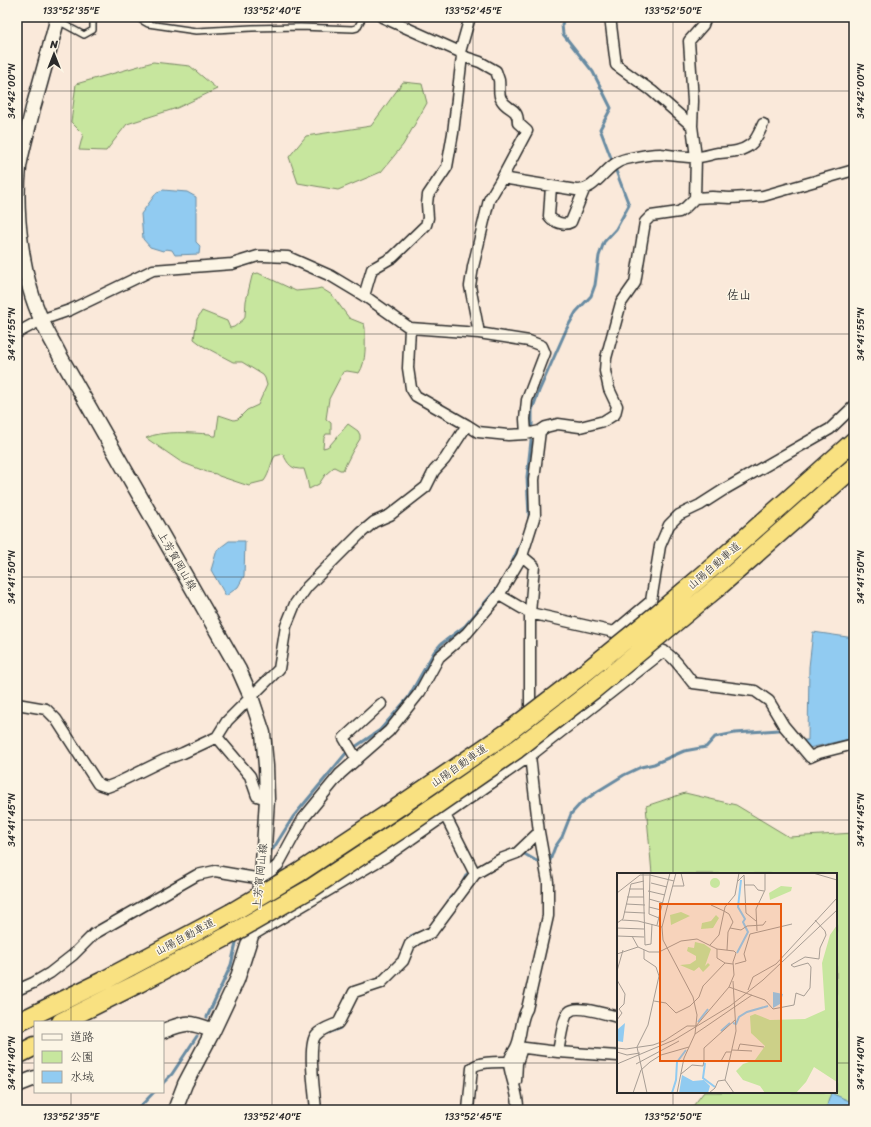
<svg xmlns="http://www.w3.org/2000/svg" width="871" height="1127" viewBox="0 0 871 1127" font-family="Sriracha,'Klee One',sans-serif">
	<style>
		.green { fill: #c7e69e; stroke: #798864 }
		.water { fill: #91cbf1; stroke: #688ba2 }
		.lines { fill: none; stroke-linecap: round; stroke-linejoin: round }
		.stream { stroke: #688ba2; stroke-width: 3 }
		.lane-casing { stroke: #2b2b2b; stroke-width: 8 }
		.street-casing { stroke: #2b2b2b; stroke-width: 13 }
		.secondary-casing { stroke: #2b2b2b; stroke-width: 17 }
		.highway-casing { stroke: #2b2b2b; stroke-width: 21 }
		.lane { stroke: #fcf5e5; stroke-width: 5 }
		.street { stroke: #fcf5e5; stroke-width: 10 }
		.secondary { stroke: #fcf5e5; stroke-width: 14 }
		.highway { stroke: #f9e181; stroke-width: 18 }
		.highway-bridge-casing { stroke: #2b2b2b; stroke-width: 21; stroke-linecap: butt }
		.highway-bridge { stroke: #f9e181; stroke-width: 18 }
		.ticks { fill: none; stroke: #2b2b2b; stroke-width: 1; stroke-opacity: 0.45 }
		.labels { text-anchor: middle; dominant-baseline: central; stroke-width: 3; stroke-linejoin: round; paint-order: stroke }
		.street-label { font-size: 11px; fill: #2b2b2b; stroke: #fcf5e5 }
		.neighbourhood-label { font-size: 12px; font-weight: bold; fill: #2b2b2b; stroke: #fcf5e5 }
		.inset-river { fill: none; stroke: #91cbf1; stroke-width: 2 }
		.inset-road { fill: none; stroke: #a79d94; stroke-width: 1 }
		.view { fill: #e8590c; fill-opacity: 0.15; stroke: #e8590c; stroke-width: 2 }
		.inset-edge { fill: none; stroke: #2b2b2b; stroke-width: 2 }
		.neatline { fill: none; stroke: #2b2b2b; stroke-width: 1.5 }
		.ticks-label { font-size: 10px; text-anchor: middle; fill: #2b2b2b }
	</style>
	<rect width="100%" height="100%" fill="#fae9da"/>
	<filter id="ink" filterUnits="userSpaceOnUse"><feTurbulence type="fractalNoise" baseFrequency=".025" numOctaves="2"/><feDisplacementMap in="SourceGraphic" scale="8" xChannelSelector="R" yChannelSelector="G"/><feConvolveMatrix kernelMatrix="1 2 1 2 8 2 1 2 1" color-interpolation-filters="sRGB"/></filter>
	<g filter="url(#ink)">
		<!-- green -->
		<path class="green" d="M153 62 190 66 217 89 177 108 127 124 106 151 79 150 83 134 71 122 76 84Z
			M403 82 422 84 427 103 403 145 381 172 338 190 298 183 289 157 306 136 371 126Z
			M258 273 296 291 317 289 321 288 332 295 349 318 364 324 365 328C365 341 367 362 359 373L347 371 343 372 329 399 326 419 331 423V434H326L324 438 323 448 327 447 330 445 348 424 358 431 360 435V439L352 452 343 470H340L334 467 325 475 319 484 309 489 307 479 304 469C291 470 288 464 283 454L275 456C270 464 270 473 264 481L252 484 249 486 219 476 216 474 207 472 181 462 146 438C162 430 192 433 210 434L212 436H216L219 415 234 420 238 419 247 410 258 405 267 385 265 378 263 375 242 362H233L203 346 194 339 197 319 202 311 227 321 230 328 234 327 244 319 245 316 246 301 252 276 254 274Z
			M685 793 736 805 789 837 854 833V1110H690L704 1092H836V874H652L646 806Z"/>
		<!-- water -->
		<path class="water" d="M163 190 187 192 196 197V242L200 246 199 254 175 255 172 250 166 249 163 251 150 247 143 239 141 214 157 192Z
			M229 541H245L244 576 238 587 226 596 211 570 217 550Z
			M813 632 854 638V732L849 739 809 748 805 744 804 740H808L809 667Z
			M831 1093 854 1103V1110H826L828 1102Z"/>
		<g class="lines">
			<!-- stream -->
			<path class="stream" d="M532 425V410L539 391 567 328 576 312 591 296 595 285 599 256 604 242 616 229 629 205 600 129 611 108 593 72 563 34 562 25 564 17
				M529 519V516L527 477 531 441
				M508 571 524 536
				M355 747 380 730 408 698 434 652 441 644 465 626 500 585
				M273 849 293 817 347 752
				M521 852 542 864
				M548 863H549L555 847 562 837 571 814 581 803 598 791 624 775 641 767 654 764 684 751 706 747 715 737 735 733 779 730
				M461 885 467 874 472 872
				M446 906 450 898 456 893
				M408 941 411 936 421 932
				M207 1017 231 965 236 943
				M327 1033 340 1028 342 1024
				M163 1083 172 1074 197 1036
				M137 1110 154 1092"/>
			<!-- lane casing -->
			<g class="lane-casing">
				<path id="lane" d="M138 17 141 20 148 24 196 31 252 28 300 27 353 29 357 28 363 17
					M58 21 84 35 93 30V17"/>
			</g>
			<!-- street casing -->
			<g class="street-casing">
				<path id="street" d="M382 17 460 52
					M610 17 616 65 652 91 692 126
					M462 56 480 62 496 71C497 74 498 77 499 80 500 86 498 94 501 99 507 111 518 106 518 123L527 131 502 178 489 200 473 267 470 286 479 333
					M502 178 576 190C599 190 604 164 626 159 635 157 651 154 660 154 672 155 685 158 697 157 704 157 711 154 718 153 730 152 741 152 750 145 756 141 760 131 763 124
					M551 186 549 216C553 222 564 226 571 222L584 190
					M695 198 696 157 692 126 693 101 689 41 703 25 706 17
					M364 296 372 269 393 257 426 225 428 218 427 204 428 195 447 167 453 133 462 56 460 52 470 17
					M410 328 408 368 411 388 416 396 467 425
					M17 333 41 320 70 310 153 270 232 264 258 256H264L288 257 331 276 366 297 410 328 479 333 529 341 542 346 545 353 527 400 525 419 526 434 540 431 546 427 558 424 580 427 604 421 615 414 617 406 609 389 605 371 606 358 621 303 635 283 645 222 651 216 679 212 685 208 695 198 712 197 730 198 763 196 854 170
					M499 595 530 613 614 632 631 638
					M614 632 651 601 660 546 669 525 679 515 700 505 725 489 830 429 854 406
					M659 649C673 654 683 671 693 683L755 691 769 701 784 726 810 757 819 753 854 744
					M17 704 46 709 56 719 98 784 107 787 115 784 164 760 183 753 217 737 227 721 279 669 286 626 295 604 307 587 361 533 374 522 390 515 426 487 434 471 445 459 467 425 478 432 508 435 526 434
					M217 737 250 776 257 796 267 799
					M357 760 344 738 381 704
					M445 815 475 874
					M251 936 387 856 530 756 664 651
					M17 990 33 983 50 973 73 955 94 934 197 875 215 871 262 879 278 865 303 819 340 774 389 731 420 692 439 657 467 633 499 595 522 556 535 515 534 480 540 431
					M517 1047 558 1052 618 1056
					M558 1052C560 1043 563 1017 569 1012 576 1004 608 1015 618 1017
					M516 1081 517 1063 522 1048
					M316 1110C315 1096 307 1045 316 1035 321 1029 331 1026 338 1023L340 1020 354 992 381 983 403 961 410 944 417 939 432 932 434 929 475 874 501 859 517 853 539 832
					M468 1110 472 1068C478 1061 499 1062 508 1062
					M518 1110C519 1094 511 1080 509 1064 508 1058 515 1051 517 1045 522 1033 520 1020 527 1009L548 916V882L539 832 530 756V613L534 566 522 556"/>
			</g>
			<!-- secondary casing -->
			<g class="secondary-casing">
				<path id="secondary" d="M58 17C50 47 42 77 33 108 29 126 22 148 19 167 14 213 22 279 42 321 47 333 54 344 60 356L239 670 251 697 263 733 266 766 267 799 262 879 258 906 251 936 237 980 213 1031 185 1084 175 1110
					M163 1031C187 1022 189 1021 213 1031
					M17 1085 35 1078"/>
			</g>
			<!-- highway casing -->
			<g class="highway-casing">
				<path id="highway" d="M706 573 854 441
					M718 587 750 559 854 467
					M61 1022 139 983 226 937
					M17 1023 103 981 231 913
					M17 1055 35 1046"/>
			</g>
			<!-- lane -->
			<use href="#lane" class="lane"/>
			<!-- street -->
			<use href="#street" class="street"/>
			<!-- secondary -->
			<use href="#secondary" class="secondary"/>
			<!-- highway -->
			<use href="#highway" class="highway"/>
			<!-- highway-bridge casing -->
			<g class="highway-bridge-casing">
				<path id="highway-bridge" d="M231 913 300 872 394 810 507 733 582 675 655 616 706 573
					M226 937 310 889 410 823 517 749 593 690 718 587"/>
			</g>
			<!-- highway-bridge -->
			<use href="#highway-bridge" class="highway-bridge"/>
		</g>
	</g>
	<!-- ticks -->
	<path class="ticks" d="M71 17V1022M272 17V1110M473 17V1110M673 17V874M17 91H854M17 334H854M17 577H854M17 820H854M17 1063H35M163 1063H618M836 1063H854M71 1092V1110M673 1092V1110"/>
	<g class="labels">
		<!-- street labels -->
		<g class="street-label">
			<text transform="translate(177 561) rotate(60)">上芳賀岡山線</text>
			<text transform="translate(714 566) rotate(-41)">山陽自動車道</text>
			<text transform="translate(459 766) rotate(-35)">山陽自動車道</text>
			<text transform="translate(260 876) rotate(-84)">上芳賀岡山線</text>
			<text transform="translate(185 937) rotate(-28)">山陽自動車道</text>
		</g>
		<!-- neighbourhood labels -->
		<g class="neighbourhood-label">
			<text x="739" y="295">佐山</text>
		</g>
	</g>
	<!-- overview -->
	<g transform="translate(617 873)">
		<rect width="220" height="220" fill="#fae9da"/>
		<path d="M93 10a5 5 0 1 1 10 0a5 5 0 1 1-10 0ZM164 13 175 14 174 18 153 27 152 20ZM64 39 73 43 54 52 53 42ZM99 42 102 45 96 55 84 56 85 50 94 48ZM220 52V209L197 194 189 209 179 220H148L143 213 126 207 119 198 126 191 138 187 148 173 134 160 133 143 138 141 153 147 188 146 208 137 205 90 213 62ZM78 69 87 71 94 76 88 93 91 90 93 92 86 99 82 94 77 98 63 92 73 91 79 87V83L70 78 71 74 77 75Z" fill="#c7e69e"/>
		<path d="M156 119 166 121 163 131 156 135ZM8 150 6 169 0 168 1 156ZM65 202 76 208 87 207 93 213 91 220H62Z" fill="#91cbf1"/>
		<path class="inset-river" d="M120 80 131 59 126 49 128 46 121 34 124 7M81 149 91 136M116 150 119 151 122 144 130 139 151 133M104 158 113 150M88 190 86 205 98 214M55 220 59 207 60 189 69 177"/>
		<path class="inset-road" d="M26 0 28 72 34 71 35 51M59 0 45 54 46 67 76 124 80 142 78 161 67 185 60 220M196 0 220 7M33 1 32 41 42 45M121 8 127 2 129 40 139 48M34 10 50 14M128 12H137L141 17 147 18M56 13H67L64 0M12 16H27M31 18 48 22M0 20 23 2H33L57 8M10 24H27M32 26 46 30M9 31 28 32M94 32 107 38M32 34 44 37M107 38 112 41 116 49 111 59 110 77M7 39 28 40M5 47 21 48 45 54M0 50 6 46 14 11 27 8M40 52 53 0M0 55 27 56M113 55 124 57 130 53 146 52 149 48M140 58 139 36 148 17V0M0 63 27 64M93 72 102 62 108 34 118 22 122 0M100 76V85L108 90M27 77V86L39 94 42 103 31 152 20 174 30 220M0 81 21 74M118 91 129 88 127 81 133 61 175 51M0 98 6 77M112 114 148 127 156 136 177 132 179 120 187 123 193 115 194 94 191 90 177 94 174 92 188 84 202 86 203 75 209 62 208 58 198 47M131 117 136 104 159 91 220 25M37 128 49 130 59 140 73 133 82 124 86 113 108 90 116 91M0 147 5 140 2 136 7 131 8 121 0 107M78 161 135 122M0 175 9 176 36 172 47 168 70 153H79L112 114 117 102 116 89 119 80 117 78 100 76 80 66 64 68 42 79H32L21 74 15 63M115 177 135 178M121 177 123 171 147 174M0 179 10 182 23 180M87 188V175L118 147M0 191 57 167 113 133 146 107 220 37M19 191 62 168M64 201 75 192 86 193 87 188H104L109 179H114M108 207 119 158 116 108M16 220 24 197 33 189 44 182 72 174M92 220 98 215 101 208 108 207 117 220"/>
		<path class="view" d="M43 31H164V188H43Z"/>
		<rect width="220" height="220" class="inset-edge"/>
	</g>
	<!-- margin -->
	<rect width="871" height="1127" fill="none" stroke="#fcf5e5" stroke-width="44"/>
	<!-- legend -->
	<rect x="34" y="1021" width="130" height="72" fill="#fcf5e5" stroke="#a8a49b"/>
	<rect x="42" y="1034" width="20" height="6" fill="#fcf5e5" stroke="#a8a49b"/>
	<text x="70" y="1041" font-size="12" fill="#2b2b2b">道路</text>
	<rect x="42" y="1051" width="20" height="12" fill="#c7e69e" stroke="#a8a49b"/>
	<text x="70" y="1061" font-size="12" fill="#2b2b2b">公園</text>
	<rect x="42" y="1071" width="20" height="12" fill="#91cbf1" stroke="#a8a49b"/>
	<text x="70" y="1081" font-size="12" fill="#2b2b2b">水域</text>
	<!-- north arrow -->
	<g transform="translate(54 54)" stroke="#fcf5e5" stroke-width="3" paint-order="stroke">
	<path d="M0-3L7 15L0 10L-7 15Z" fill="#2b2b2b"/>
	<text y="-6" font-size="11" font-weight="bold" text-anchor="middle" fill="#2b2b2b">N</text>
	</g>
	<rect x="22" y="22" width="827" height="1083" class="neatline"/>
	<g class="ticks-label">
		<text x="71" y="14">133°52'35"E</text>
		<text x="272" y="14">133°52'40"E</text>
		<text x="473" y="14">133°52'45"E</text>
		<text x="673" y="14">133°52'50"E</text>
		<text transform="translate(11 91) rotate(-90)" y="4">34°42'00"N</text>
		<text transform="translate(860 91) rotate(-90)" y="4">34°42'00"N</text>
		<text transform="translate(11 334) rotate(-90)" y="4">34°41'55"N</text>
		<text transform="translate(860 334) rotate(-90)" y="4">34°41'55"N</text>
		<text transform="translate(11 577) rotate(-90)" y="4">34°41'50"N</text>
		<text transform="translate(860 577) rotate(-90)" y="4">34°41'50"N</text>
		<text transform="translate(11 820) rotate(-90)" y="4">34°41'45"N</text>
		<text transform="translate(860 820) rotate(-90)" y="4">34°41'45"N</text>
		<text transform="translate(11 1063) rotate(-90)" y="4">34°41'40"N</text>
		<text transform="translate(860 1063) rotate(-90)" y="4">34°41'40"N</text>
		<text x="71" y="1120">133°52'35"E</text>
		<text x="272" y="1120">133°52'40"E</text>
		<text x="473" y="1120">133°52'45"E</text>
		<text x="673" y="1120">133°52'50"E</text>
	</g>
</svg>
